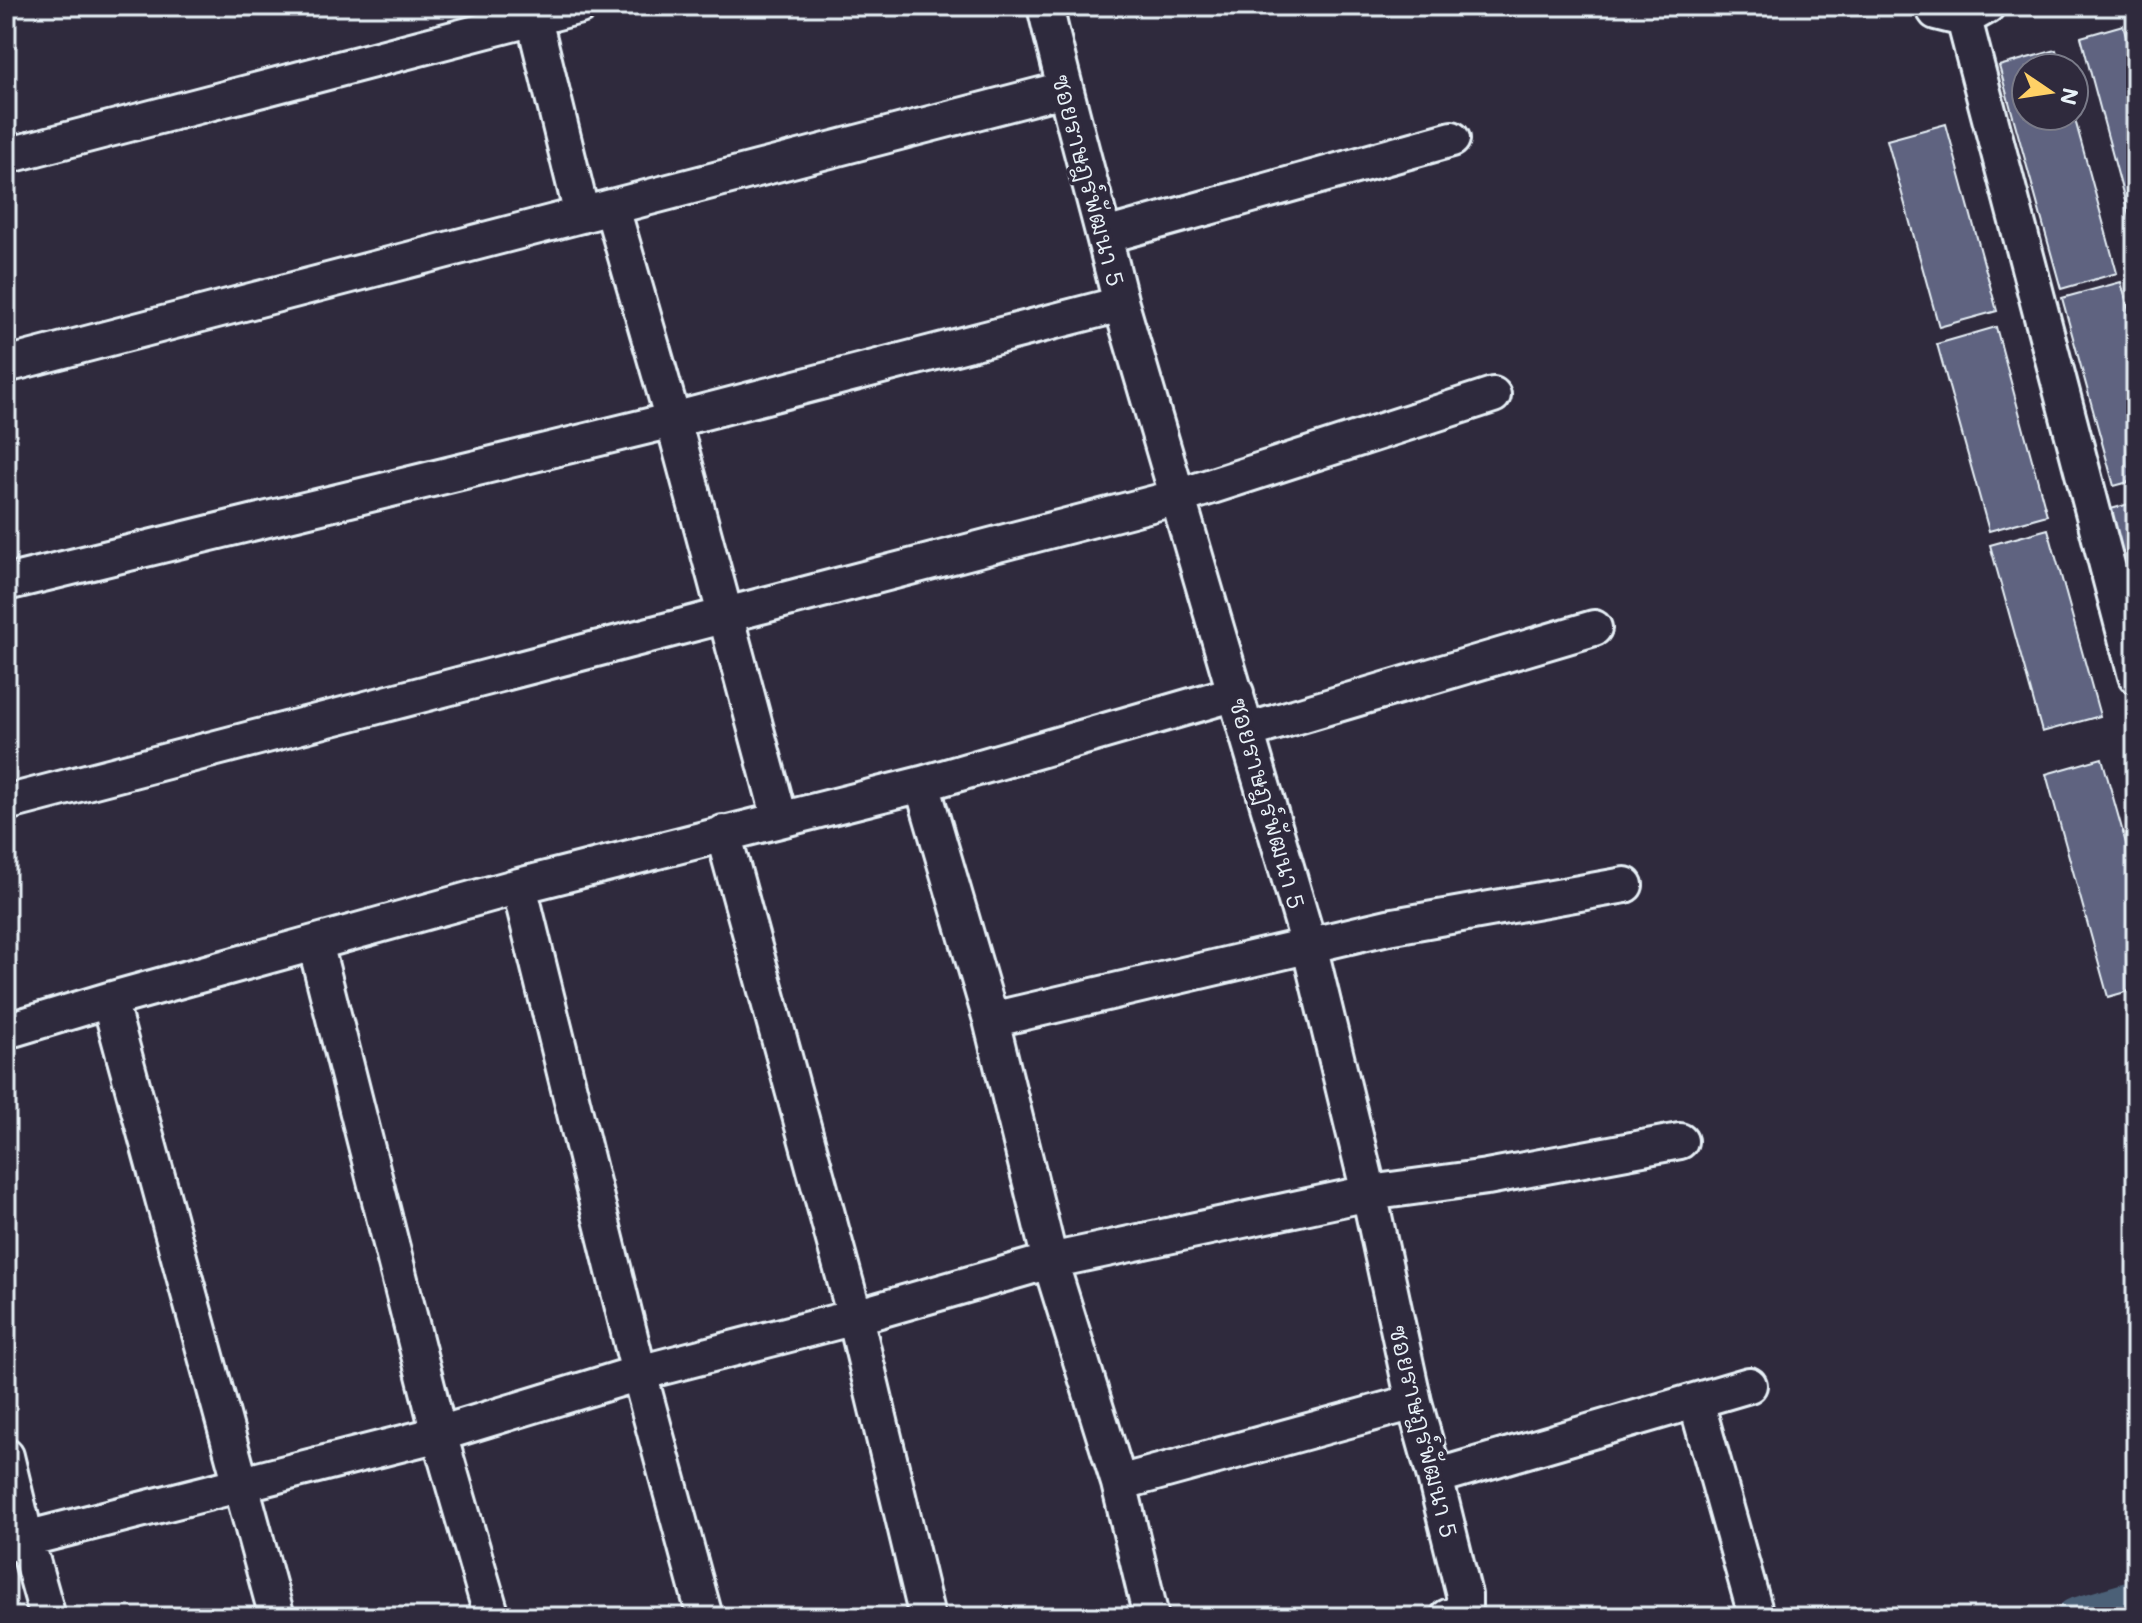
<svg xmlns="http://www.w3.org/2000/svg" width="2142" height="1623" viewBox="0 0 2142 1623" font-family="Mali,'Playpen Sans Thai',sans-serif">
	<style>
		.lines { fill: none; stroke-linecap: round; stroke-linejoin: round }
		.canal { stroke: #4c6177; stroke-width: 38 }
		.building { fill: #5e6480; stroke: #e8f1f8; stroke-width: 2 }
		.street-casing { stroke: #e8f1f8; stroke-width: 40 }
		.street { stroke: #2f2a3d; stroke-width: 34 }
		.labels { text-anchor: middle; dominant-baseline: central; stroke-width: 7; stroke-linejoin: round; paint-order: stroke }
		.street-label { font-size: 24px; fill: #e8f1f8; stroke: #2f2a3d }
	</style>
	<rect width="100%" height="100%" fill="#2f2a3d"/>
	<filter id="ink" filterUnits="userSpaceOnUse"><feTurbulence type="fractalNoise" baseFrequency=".0125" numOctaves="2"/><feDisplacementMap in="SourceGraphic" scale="16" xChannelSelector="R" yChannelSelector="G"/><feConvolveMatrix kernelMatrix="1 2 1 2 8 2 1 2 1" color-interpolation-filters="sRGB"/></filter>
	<g filter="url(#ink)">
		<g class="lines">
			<!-- canal -->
			<path class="canal" d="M2075 1617 2136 1599"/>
		</g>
		<!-- building -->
		<path class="building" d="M2123 25 2136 75V242L2081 37Z
			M2056 50 2061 68H2026V116H2074L2117 273 2061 289 1999 66Z
			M1946 124 1997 311 1939 327 1887 140Z
			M2121 282 2136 337V480L2114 486 2062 298Z
			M1996 327 2047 515 1989 531 1937 344Z
			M2136 502V602L2111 509Z
			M2048 529 2100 716 2042 732 1990 545Z
			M2102 758 2136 879V989L2108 997 2046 774Z"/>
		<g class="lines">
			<!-- street casing -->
			<g class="street-casing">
				<path id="street" d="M1045 6C1068 106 1097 204 1121 304L1309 945 1369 1193 1414 1402 1435 1477 1464 1595V1606L1456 1614 1448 1617
					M1932 6 1936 12 1964 19 1987 6
					M534 19 582 215
					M1964 19 2136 676
					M6 156 580 6
					M612 208 673 420 780 819
					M1105 236 1452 139
					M6 365 1064 89
					M6 583 673 420 1121 304
					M1247 731 1594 628
					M922 784 991 1020 1050 1261 1119 1483 1151 1617
					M6 803 1178 497 1493 395
					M723 833 855 1317 927 1617
					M519 886 639 1373 705 1617
					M315 943 439 1434 492 1617
					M109 1000 277 1617
					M991 1020 1388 927 1625 885
					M6 1031 109 1000 519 886 922 784 1236 693
					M1696 1401 1754 1608
					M6 1456 26 1539 48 1617
					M1435 1477 1749 1385
					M1119 1483 1414 1402
					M6 1544 439 1434 639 1373 855 1317 1050 1261 1369 1193 1487 1177 1680 1141"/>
			</g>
			<!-- street -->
			<use href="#street" class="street"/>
		</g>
	</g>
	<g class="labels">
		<!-- street labels -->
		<g class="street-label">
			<text transform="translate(1089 180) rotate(75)">ซอยราษฎร์พัฒนา 5</text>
			<text transform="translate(1268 803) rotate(74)">ซอยราษฎร์พัฒนา 5</text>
			<text transform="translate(1424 1431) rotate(76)">ซอยราษฎร์พัฒนา 5</text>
		</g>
	</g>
	<!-- margin -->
	<rect width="2142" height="1623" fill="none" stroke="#2f2a3d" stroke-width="32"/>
	<rect x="16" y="16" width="2110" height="1591" fill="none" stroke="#e8f1f8" stroke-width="3" filter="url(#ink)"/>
	<!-- north arrow -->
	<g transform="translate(2050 92) rotate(103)"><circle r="38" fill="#2f2a3d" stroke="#797a88" stroke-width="2"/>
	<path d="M0-6L14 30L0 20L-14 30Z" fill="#ffd166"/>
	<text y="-12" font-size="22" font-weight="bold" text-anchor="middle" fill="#e8f1f8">N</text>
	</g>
</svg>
